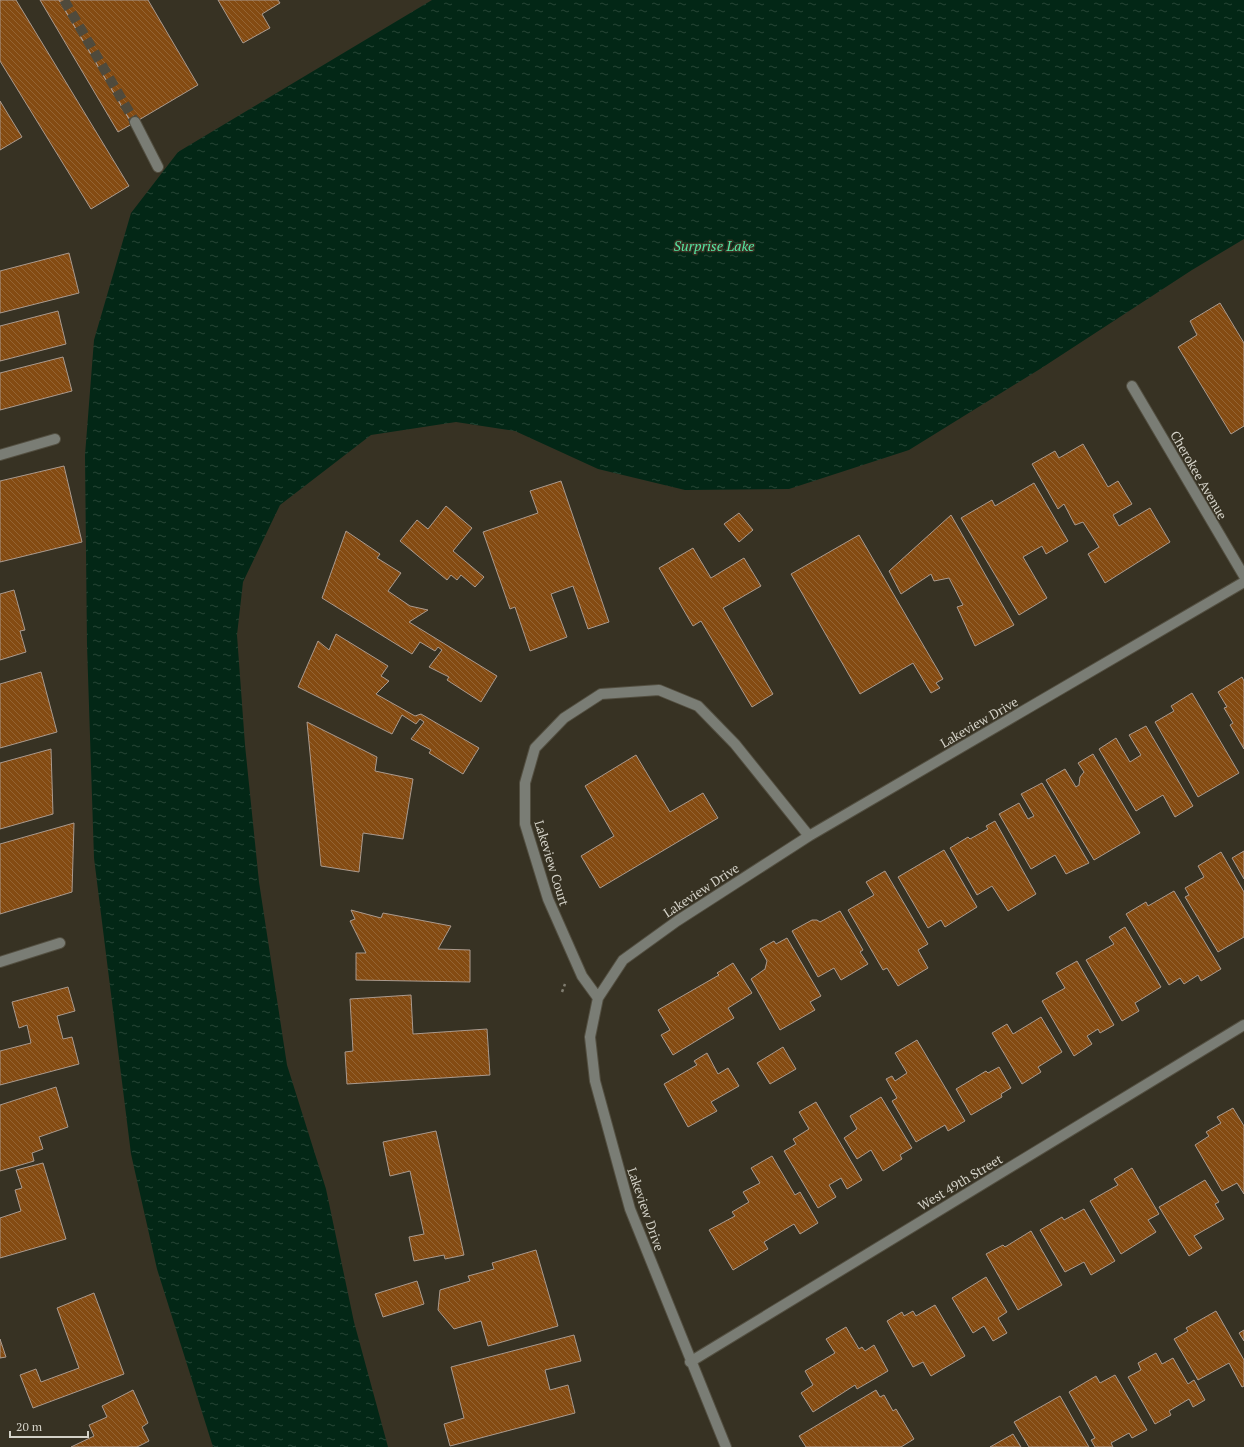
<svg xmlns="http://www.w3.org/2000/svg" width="1244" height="1447" viewBox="0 0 1244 1447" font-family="'PT Serif',serif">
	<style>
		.water { fill: url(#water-ripples) }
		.building { fill: url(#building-back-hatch); stroke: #aa9a8e }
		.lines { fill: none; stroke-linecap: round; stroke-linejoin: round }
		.minor-tunnel { stroke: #4f4a3c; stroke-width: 10; stroke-dasharray: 10 5; stroke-linecap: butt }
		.minor-casing { stroke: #534f41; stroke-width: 12 }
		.path { stroke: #7f7c6f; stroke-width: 2.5; stroke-dasharray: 3 3; stroke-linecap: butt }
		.minor { stroke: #7a7d75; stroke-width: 10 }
		.labels { text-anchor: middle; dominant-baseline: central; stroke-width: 3; stroke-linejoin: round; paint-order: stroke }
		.street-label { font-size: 13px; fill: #d4d2c8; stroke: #373223 }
		.water-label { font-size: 14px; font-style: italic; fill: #55e6a2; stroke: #373223 }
	</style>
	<defs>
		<pattern id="water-ripples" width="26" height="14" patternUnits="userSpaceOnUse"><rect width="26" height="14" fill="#032716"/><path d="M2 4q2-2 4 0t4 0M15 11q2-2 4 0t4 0" fill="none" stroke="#274536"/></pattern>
		<pattern id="building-back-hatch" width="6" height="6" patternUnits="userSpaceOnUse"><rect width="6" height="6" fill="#844b12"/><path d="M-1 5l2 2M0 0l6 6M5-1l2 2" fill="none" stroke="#946433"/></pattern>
	</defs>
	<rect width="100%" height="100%" fill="#373223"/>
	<!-- water -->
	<path class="water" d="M432 0H1244V239L1192 270 1040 369 909 450 789 489 685 490 598 469 515 431 456 422 371 435 280 505 243 582 237 635 245 745 259 882 287 1065 326 1189 354 1322 388 1447H213L157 1269 131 1154 94 858 87 645 85 455 94 340 131 213 178 152Z"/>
	<!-- building -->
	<path class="building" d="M0 0H16L129 186 91 209 0 61Z
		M40 0H59L132 124 118 132Z
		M59 0H148L198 85 132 124Z
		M218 0H278L280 3 262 14 270 28 243 43Z
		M0 101 22 137 0 150Z
		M69 253 79 293 0 313V271Z
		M1220 303 1244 343V426L1231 434 1178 347 1197 335 1190 321Z
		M58 311 66 344 0 361V326Z
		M63 357 72 391 0 410V373Z
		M1083 444 1108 487 1118 481 1132 504 1113 515 1119 526 1150 508 1170 542 1105 583 1088 554 1099 547 1083 522 1075 525 1064 504 1058 509 1032 464 1055 451 1059 458Z
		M64 466 82 542 0 562V481Z
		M561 481 609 622 588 629 573 586 551 594 567 637 530 651 515 607 510 609 483 532 538 513 530 491Z
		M1034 483 1068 541 1046 554 1042 546 1023 557 1047 598 1019 615 961 518 992 500 995 506Z
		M446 506 472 528 453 551 484 577 475 587 461 575 457 580 451 575 447 580 400 541 417 520 428 529Z
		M739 513 753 530 739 542 724 524Z
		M951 515 1014 625 975 646 957 607 963 605 949 578 934 581 931 574 901 594 889 571Z
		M346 531 380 554 377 558 401 573 388 591 410 606 428 610 409 622 497 676 481 702 447 680 449 677 429 667 442 650 438 647 435 651 420 642 412 654 322 598Z
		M859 535 943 679 936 683 940 688 931 693 913 663 860 694 791 574Z
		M693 548 711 578 744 558 761 586 723 608 773 694 752 707 701 621 693 626 659 568Z
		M14 590 25 630 20 631 26 652 0 660V594Z
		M336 634 388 666 381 676 389 681 376 694 415 716 421 714 479 748 463 774 429 753 431 750 411 739 424 722 420 719 416 724 402 715 392 734 298 687 318 641 329 650Z
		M41 672 57 732 0 748V684Z
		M1242 677 1244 681V749L1230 725 1233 723 1224 708 1227 707 1218 692Z
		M1192 693 1239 773 1198 797 1155 722 1174 711 1171 706Z
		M307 722 377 757 375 771 413 779 403 839 363 833 359 872 321 866Z
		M1146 726 1193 806 1175 817 1163 795 1136 811 1099 749 1116 738 1130 762 1141 755 1129 735Z
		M51 749 53 814 0 829V763Z
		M1093 754 1140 833 1094 860 1046 780 1065 769 1076 787 1079 785 1080 777 1084 772 1078 763Z
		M636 755 670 812 703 793 718 818 600 888 581 856 614 836 585 786Z
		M1042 783 1089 863 1066 874 1055 855 1031 869 999 814 1019 803 1028 819 1034 816 1021 794Z
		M995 821 1036 894 1008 911 992 886 977 895 950 848 968 837 970 839 988 829 986 826Z
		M74 823 72 892 0 914V844Z
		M944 850 977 907 945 927 941 920 928 928 898 877Z
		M1244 851V879L1232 858Z
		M1221 852 1244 892V937L1218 952 1185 897 1189 895 1185 888 1204 877 1198 866Z
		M885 871 928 944 918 950 928 968 898 986 887 968 883 970 848 910 874 895 866 882Z
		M1174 891 1221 969 1201 981 1198 975 1184 984 1180 978 1169 985 1126 914 1146 902 1148 906Z
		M351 910 381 918 383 913 451 926 438 949 470 950V982L356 980V953H366L350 921 355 919Z
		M840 911 863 950 860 952 868 964 841 980 834 968 818 977 792 931 812 920H817L820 922Z
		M1125 927 1161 987 1135 1003 1139 1011 1122 1021 1086 960 1114 944 1109 937Z
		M787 938 821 996 810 1002 815 1010 780 1030 751 979 765 969 767 961 760 949 774 941 776 944Z
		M1077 961 1114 1025 1100 1033 1098 1029 1087 1036 1092 1044 1074 1056 1042 1001 1065 988 1056 973Z
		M733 963 752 993 728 1008 734 1018 673 1055 661 1035 670 1030 658 1010 719 975 717 973Z
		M68 987 75 1011 57 1016 63 1039 72 1037 79 1064 0 1085V1051L31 1043 27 1025 19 1028 12 1002Z
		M411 995 413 1034 487 1029 490 1075 347 1084 345 1052 353 1051 350 999Z
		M1041 1017 1062 1052 1038 1067 1041 1072 1022 1084 992 1033 1007 1024 1013 1034Z
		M917 1040 965 1121 948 1131 945 1125 916 1142 892 1101 897 1098 886 1079 892 1076 895 1081 907 1073 895 1053Z
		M783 1047 796 1069 770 1084 757 1063Z
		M707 1053 718 1074 728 1068 739 1086 711 1102 717 1111 688 1127 664 1084 697 1065 694 1061Z
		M999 1067 1011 1088 1001 1094 1002 1097 971 1115 956 1089 986 1071 988 1073Z
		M56 1087 68 1127 39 1137 43 1149 32 1153 34 1161 0 1171V1105Z
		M881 1097 912 1148 900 1155 902 1159 883 1171 871 1150 857 1159 844 1138 857 1129 850 1116Z
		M816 1102 862 1180 847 1189 841 1178 829 1185 836 1197 818 1208 784 1151 796 1144 793 1139 809 1129 799 1112Z
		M1233 1108 1244 1126V1194L1237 1183 1222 1191 1195 1145 1209 1136 1206 1132 1221 1123 1217 1117Z
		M436 1131 464 1255 445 1259 444 1255 414 1261 409 1237 424 1234 410 1171 390 1176 383 1142Z
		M772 1156 795 1195 800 1192 818 1223 800 1234 794 1224 764 1242 768 1249 733 1270 709 1230 735 1216 732 1212 749 1202 743 1192 760 1183 751 1168Z
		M43 1163 66 1239 0 1258V1218L21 1211 15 1190 22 1188 16 1170Z
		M1132 1168 1159 1214 1148 1220 1156 1232 1121 1254 1090 1201 1118 1185 1114 1179Z
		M1205 1180 1219 1202 1215 1204 1224 1219 1194 1236 1202 1248 1189 1256 1159 1207Z
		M1084 1209 1115 1261 1091 1275 1084 1262 1065 1272 1040 1230 1062 1217 1064 1220Z
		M1031 1231 1062 1285 1018 1310 986 1254 1003 1245 1005 1247Z
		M536 1250 558 1326 488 1346 481 1321 454 1329 438 1310 440 1290 470 1281 468 1276 494 1269 492 1263Z
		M986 1277 1007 1312 998 1318 1007 1333 993 1341 984 1326 973 1333 952 1298Z
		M417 1281 424 1304 383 1317 375 1294Z
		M94 1293 124 1374 33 1408 20 1375 36 1369 41 1382 79 1368 57 1308Z
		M935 1305 965 1356 931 1376 923 1362 913 1367 887 1321 902 1312 904 1316 913 1311 916 1316Z
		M1216 1311 1244 1360V1386L1242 1387 1229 1363 1198 1380 1174 1339 1188 1331 1186 1328Z
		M846 1327 859 1349 862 1347 865 1351 874 1345 888 1371 857 1389 855 1385 813 1412 801 1393 813 1385 805 1371 835 1353 826 1339Z
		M1244 1330V1341L1239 1333Z
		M574 1335 581 1361 545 1370 550 1390 568 1385 575 1413 450 1446 444 1424 464 1418 451 1367Z
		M0 1339 6 1357 0 1358Z
		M1156 1353 1162 1364 1173 1358 1188 1384 1194 1380 1205 1400 1193 1407 1189 1399 1169 1411 1171 1415 1155 1424 1128 1377 1141 1370 1138 1363Z
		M1115 1375 1147 1430 1132 1438 1129 1433 1111 1443 1113 1447H1095L1091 1440 1095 1438 1069 1392 1096 1376 1100 1383Z
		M133 1390 148 1423 142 1427 149 1441 137 1447H71L94 1436 89 1425 107 1417 102 1406Z
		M876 1390 880 1397 884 1395 893 1411 896 1409 914 1439 901 1447H806L799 1436Z
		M1060 1396 1089 1447H1029L1014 1422Z
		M1013 1434 1021 1447H990Z"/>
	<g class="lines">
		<!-- minor-tunnel -->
		<path class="minor-tunnel" d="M64 0 135 122"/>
		<!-- minor casing -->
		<g class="minor-casing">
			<path id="minor" d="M135 122 158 167
				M1132 386 1244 576
				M0 455 55 439
				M0 962 60 943
				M598 998 582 976 548 899 525 824V783L535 748 564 718 601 694 659 690 698 706 735 744 809 836
				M690 1362 1244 1025
				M726 1447 630 1209 595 1081 590 1037 598 998 623 960 677 921 809 836 1244 582"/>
		</g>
		<!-- path -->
		<path class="path" d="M562 992 565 984"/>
		<!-- minor -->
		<use href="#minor" class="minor"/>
	</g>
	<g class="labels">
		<!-- street labels -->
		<g class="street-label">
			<text transform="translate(1199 475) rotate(60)">Cherokee Avenue</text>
			<text transform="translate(979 722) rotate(-30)">Lakeview Drive</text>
			<text transform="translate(552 863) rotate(73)">Lakeview Court</text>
			<text transform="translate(701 890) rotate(-33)">Lakeview Drive</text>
			<text transform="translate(960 1182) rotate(-31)">West 49th Street</text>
			<text transform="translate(646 1209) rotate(71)">Lakeview Drive</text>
		</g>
		<!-- water labels -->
		<g class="water-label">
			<text x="714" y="245">Surprise Lake</text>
		</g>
	</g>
	<!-- scale -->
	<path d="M10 1431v6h78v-6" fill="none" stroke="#d4d2c8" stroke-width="2"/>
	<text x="16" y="1431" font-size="12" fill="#d4d2c8" stroke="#373223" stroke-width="3" paint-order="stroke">20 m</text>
</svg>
